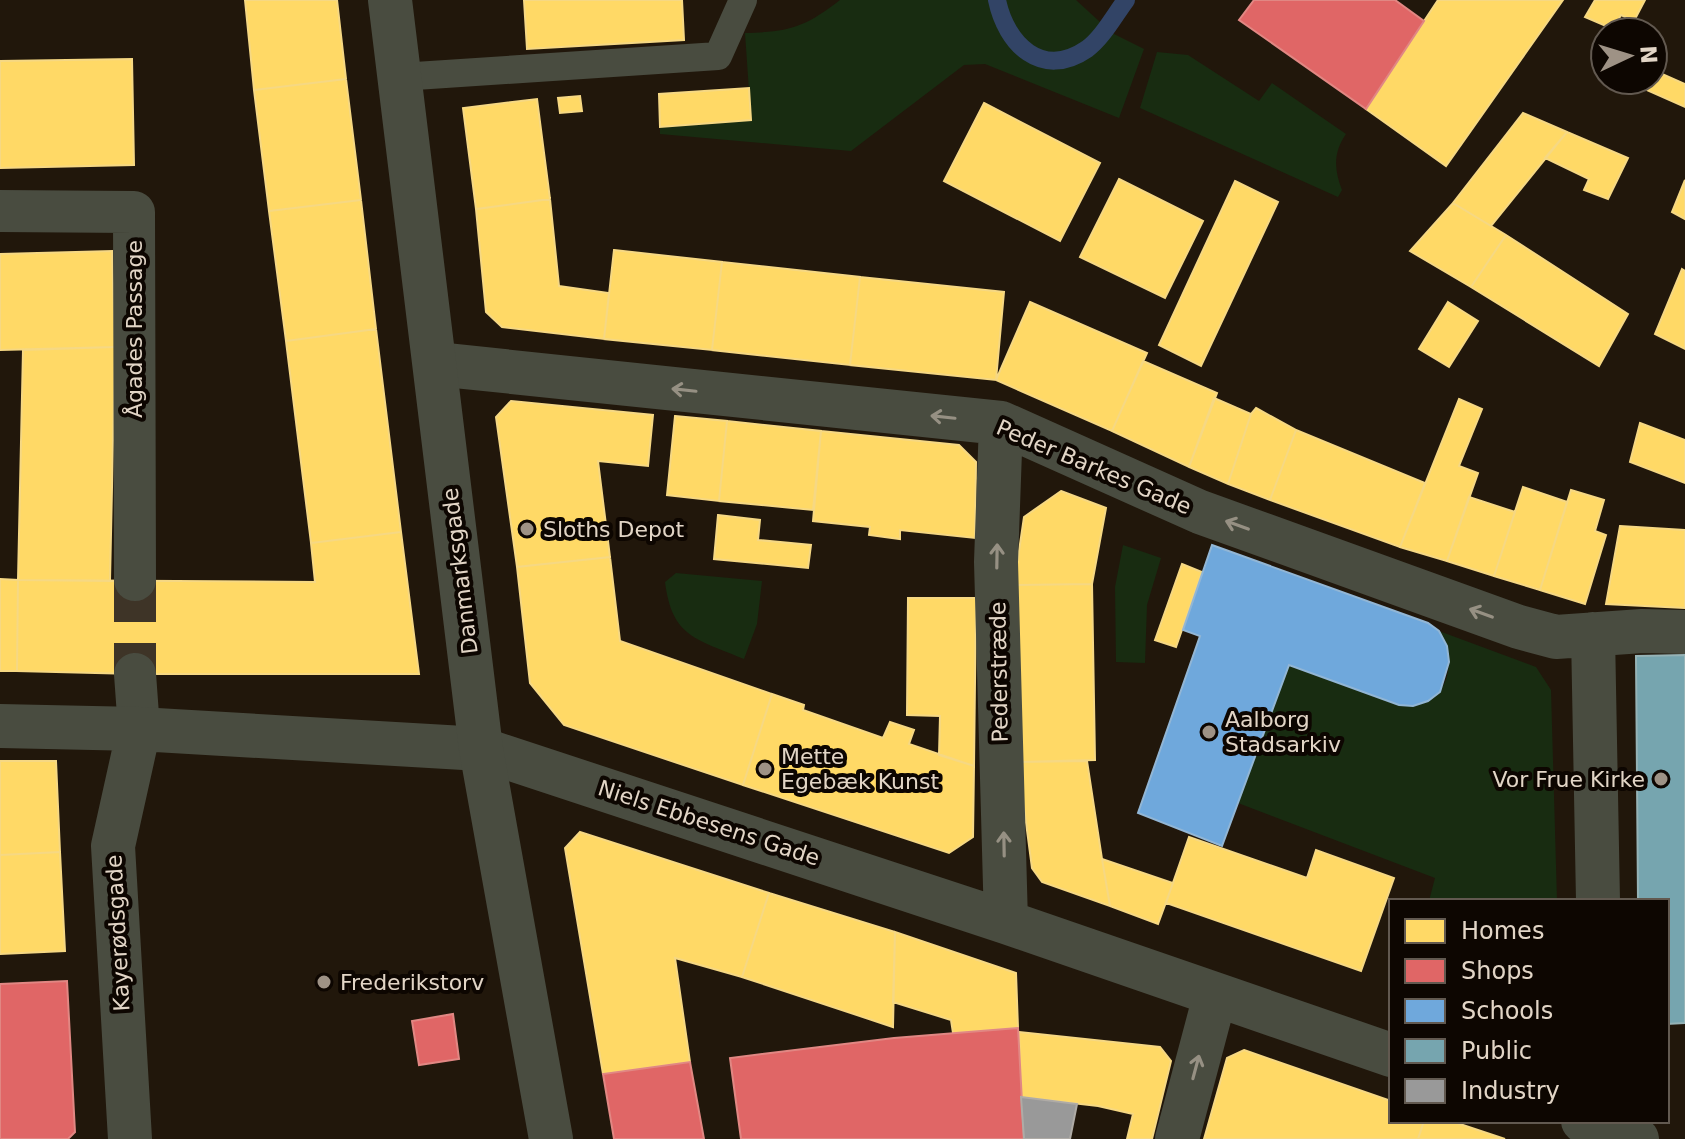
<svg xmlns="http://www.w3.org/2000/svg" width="1685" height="1139" viewBox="0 0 1685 1139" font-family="'DejaVu Sans',sans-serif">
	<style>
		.green { fill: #182c11 }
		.homes { fill: #ffd966; stroke: #f6d883; stroke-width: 2 }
		.shops { fill: #e06666; stroke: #e18783; stroke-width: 2 }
		.schools { fill: #6fa8dc; stroke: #92b6d5; stroke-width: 2 }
		.public { fill: #76a5af; stroke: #96b3b6; stroke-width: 2 }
		.industry { fill: #999; stroke: #afaba6; stroke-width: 2 }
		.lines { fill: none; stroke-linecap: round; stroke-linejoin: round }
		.stream { stroke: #324466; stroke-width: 18 }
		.pedestrian-tunnel { stroke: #3e3427; stroke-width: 42; stroke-dasharray: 42 21; stroke-linecap: butt }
		.service { stroke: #494c40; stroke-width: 28 }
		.pedestrian { stroke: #494c40; stroke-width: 42 }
		.minor { stroke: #494c40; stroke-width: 44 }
		.tertiary { stroke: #494c40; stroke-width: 44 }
		.oneway { stroke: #969083 }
		.poi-dot { fill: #9e9285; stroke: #0d0601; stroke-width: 3 }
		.labels { text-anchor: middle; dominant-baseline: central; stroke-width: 8; stroke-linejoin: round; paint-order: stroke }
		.street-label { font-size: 22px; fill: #e2d5c6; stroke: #0d0601 }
		.poi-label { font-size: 22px; fill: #e2d5c6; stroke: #0d0601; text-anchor: start }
	</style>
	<rect width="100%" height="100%" fill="#21170b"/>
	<!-- green -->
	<path class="green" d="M840 0H1076L1112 33 1144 49 1119 118 985 64 964 65 851 151 660 134V127L751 120 745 33C790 32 805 27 840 0Z
		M1157 52 1188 55 1259 101 1272 83 1346 134C1333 153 1334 169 1342 190L1338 197 1140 108Z
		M1123 545 1161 558 1147 605 1145 663 1116 662 1115 587Z
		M676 573 762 581 757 624 744 659C697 639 672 638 665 582Z
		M1439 631 1536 667 1551 690 1557 901H1429L1435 878 1238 803 1289 665 1398 705C1446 709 1460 668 1439 631Z"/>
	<!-- homes -->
	<path class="homes" d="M245 0H337L346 79 254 90Z
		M524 0H682L684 40 527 49Z
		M1438 0H1563L1446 166 1366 109Z
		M1595 0H1645L1634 21 1621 15 1613 29 1585 17Z
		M132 59 134 165 0 168V61Z
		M1653 70 1685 84V107L1640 87 1643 80H1653Z
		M346 79 361 200 269 211 254 90Z
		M749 88 751 120 660 127 659 94Z
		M580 96 582 111 560 113 558 98Z
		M537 99 550 199 476 209 463 108Z
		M984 103 1100 163 1060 241 944 181Z
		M1523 113 1567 132 1491 226 1453 203Z
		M1567 132 1628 158 1608 199 1584 190 1589 179 1545 158Z
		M1119 179 1203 221 1165 298 1080 257Z
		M1685 180V219L1672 212Z
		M1235 181 1278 202 1201 366 1159 345Z
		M550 199 559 286 609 293 604 339 502 327 486 312 476 209Z
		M361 200 376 329 286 341 269 211Z
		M1453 203 1506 235 1471 287 1410 251Z
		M1506 235 1628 314 1599 366 1471 287Z
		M614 250 722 262 712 350 604 339Z
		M112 251 115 347 0 350V254Z
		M722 262 860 277 850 365 712 350Z
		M1682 269 1685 271V349L1655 334Z
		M860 277 1004 292 996 380 850 365Z
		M1030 302 1147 353 1112 431 996 380Z
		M1448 302 1478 321 1449 367 1419 349Z
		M376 329 401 532 311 543 286 341Z
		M115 347 110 581 18 580 23 350Z
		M1143 361 1217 393 1189 467 1112 431Z
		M1214 398 1251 414 1228 484 1189 467Z
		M1459 399 1482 409 1459 466 1478 473 1447 561 1400 547Z
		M511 401 653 415 648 466 598 461 610 557 517 567 496 417Z
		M1256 408 1296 430 1270 500 1228 484 1251 414Z
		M675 416 727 421 719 501 667 495Z
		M727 421 821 431 813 510 719 501Z
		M1640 423 1685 440V483L1630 462Z
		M1296 430 1425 483 1400 547 1270 500Z
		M821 431 959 445 976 462 975 538 900 530V539L869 535 870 527 813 521Z
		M1523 487 1567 502 1540 590 1494 576Z
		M1571 490 1604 500 1595 531 1606 535 1585 604 1540 590Z
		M1061 491 1106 508 1092 584 1014 585 1024 517Z
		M1469 497 1515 512 1494 576 1447 561Z
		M718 515 760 520 758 540 811 545 808 568 714 559Z
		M1620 526 1685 530V608L1606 604Z
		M401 532 419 674H135L17 671 18 580 315 582 311 543Z
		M610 557 620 641 772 694 743 785 564 725 530 683 517 567Z
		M1182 564 1202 572 1176 647 1155 640Z
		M0 579 18 580 17 671H0Z
		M1092 584 1095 760 1018 762 1014 585Z
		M908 598H976L974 766 939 755 940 716 907 715Z
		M772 694 804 705 803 710 883 738 890 722 914 730 909 744 974 766 973 837 949 853 743 785Z
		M0 761H56L60 852 0 855Z
		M1087 761 1102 859 1110 906 1042 882 1032 868 1018 762Z
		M580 832 769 893 742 977 675 958 690 1062 603 1074 565 848Z
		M1189 837 1307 878 1316 850 1394 878 1361 971 1166 903Z
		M60 852 65 951 0 954V855Z
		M1102 859 1173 883 1158 924 1110 906Z
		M769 893 895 932 893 1027 742 977Z
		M895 932 1016 973 1018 1028 953 1033 951 1020 893 1002Z
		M1019 1032 1160 1047 1171 1061 1152 1139H1127L1133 1114 1098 1106 1021 1097Z
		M1244 1050 1391 1101V1121H1424L1418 1139H1204L1227 1058Z
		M1424 1121H1451L1505 1139H1418Z"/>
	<!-- shops -->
	<path class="shops" d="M1254 0H1395L1424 21 1366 109 1239 20Z
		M67 981 75 1132 68 1139H0V984Z
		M453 1014 459 1059 419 1065 412 1021Z
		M1018 1028 1024 1139H741L730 1058 894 1038Z
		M690 1062 704 1139H614L603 1074Z"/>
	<!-- schools -->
	<path class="schools" d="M1212 545 1428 623 1439 631 1447 646 1449 662 1440 692 1428 701 1413 706 1399 705 1289 665 1222 846 1138 813 1200 636 1183 630Z"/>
	<!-- public -->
	<path class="public" d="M1685 655V1023L1667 1024V901H1638L1636 656Z"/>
	<!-- industry -->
	<path class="industry" d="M1021 1097 1077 1104 1070 1139H1024Z"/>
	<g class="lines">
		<!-- stream -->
		<path class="stream" d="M997 0C1006 44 1042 80 1087 49 1103 37 1114 16 1126 0"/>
		<!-- pedestrian-tunnel -->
		<path class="pedestrian-tunnel" d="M135 580V674"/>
		<!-- service -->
		<path class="service" d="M400 77 718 56 743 0"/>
		<!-- pedestrian -->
		<path class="pedestrian" d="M0 211 134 212 135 580
			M135 674 139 729"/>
		<!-- minor -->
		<path class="minor" d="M436 364 1001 423 1200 512 1519 627 1556 637 1642 631 1685 632
			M1001 423 996 562 1006 922
			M1593 634 1598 901
			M0 726 139 729 481 749 1006 922 1391 1055
			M1583 1121 1637 1139
			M130 1139 113 846 139 729
			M1177 1139 1215 996"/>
		<!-- tertiary -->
		<path class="tertiary" d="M390 0 481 749 551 1139"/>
	</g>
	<!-- one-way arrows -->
	<defs><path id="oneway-shaft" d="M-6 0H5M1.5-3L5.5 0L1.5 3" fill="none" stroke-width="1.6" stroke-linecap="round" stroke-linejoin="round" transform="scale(2)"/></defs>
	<g class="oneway">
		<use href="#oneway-shaft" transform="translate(684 390) rotate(-174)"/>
		<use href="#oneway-shaft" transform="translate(943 417) rotate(-174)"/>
		<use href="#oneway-shaft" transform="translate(1237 525) rotate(-160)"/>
		<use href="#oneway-shaft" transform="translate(997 556) rotate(-89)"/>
		<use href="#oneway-shaft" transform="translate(1481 613) rotate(-160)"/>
		<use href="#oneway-shaft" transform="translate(1004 844) rotate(-91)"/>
		<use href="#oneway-shaft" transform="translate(1196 1067) rotate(-75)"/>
	</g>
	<!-- markers -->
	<g class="poi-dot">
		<circle cx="527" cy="529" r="8"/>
		<circle cx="1209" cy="732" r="8"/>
		<circle cx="765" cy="769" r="8"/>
		<circle cx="1661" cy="779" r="8"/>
		<circle cx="324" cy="982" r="8"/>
	</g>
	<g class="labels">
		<!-- street labels -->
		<g class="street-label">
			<text transform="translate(134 329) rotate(-90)">Ågades Passage</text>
			<text transform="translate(1094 467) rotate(23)">Peder Barkes Gade</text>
			<text transform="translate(460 571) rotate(-97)">Danmarksgade</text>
			<text transform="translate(999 672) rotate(-91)">Pederstræde</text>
			<text transform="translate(709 823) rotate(18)">Niels Ebbesens Gade</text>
			<text transform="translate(118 933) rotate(-93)">Kayerødsgade</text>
		</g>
		<!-- poi labels -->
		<g class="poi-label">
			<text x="543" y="529">Sloths Depot</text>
			<text x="1225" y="719">Aalborg<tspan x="1225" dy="25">Stadsarkiv</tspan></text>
			<text x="781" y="756">Mette<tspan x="781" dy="25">Egebæk Kunst</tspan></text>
			<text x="1645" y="779" text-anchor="end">Vor Frue Kirke</text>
			<text x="340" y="982">Frederikstorv</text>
		</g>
	</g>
	<!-- legend -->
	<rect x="1389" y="899" width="280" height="224" fill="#0d0601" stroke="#625950" stroke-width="2"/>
	<rect x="1405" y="919" width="40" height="24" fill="#ffd966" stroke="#625950" stroke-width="2"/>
	<text x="1461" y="939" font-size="24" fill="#e2d5c6">Homes</text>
	<rect x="1405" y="959" width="40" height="24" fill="#e06666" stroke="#625950" stroke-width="2"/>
	<text x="1461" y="979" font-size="24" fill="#e2d5c6">Shops</text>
	<rect x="1405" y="999" width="40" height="24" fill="#6fa8dc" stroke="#625950" stroke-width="2"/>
	<text x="1461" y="1019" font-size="24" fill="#e2d5c6">Schools</text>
	<rect x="1405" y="1039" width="40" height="24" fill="#76a5af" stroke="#625950" stroke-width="2"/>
	<text x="1461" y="1059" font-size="24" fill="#e2d5c6">Public</text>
	<rect x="1405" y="1079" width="40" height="24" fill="#999999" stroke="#625950" stroke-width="2"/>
	<text x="1461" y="1099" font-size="24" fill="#e2d5c6">Industry</text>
	<!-- north arrow -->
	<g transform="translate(1629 56) rotate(86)"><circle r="38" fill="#0d0601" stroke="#625950" stroke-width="2"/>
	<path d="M0-6L14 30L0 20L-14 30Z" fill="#9e9285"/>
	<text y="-12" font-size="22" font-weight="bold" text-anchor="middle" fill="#e2d5c6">N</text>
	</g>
</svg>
